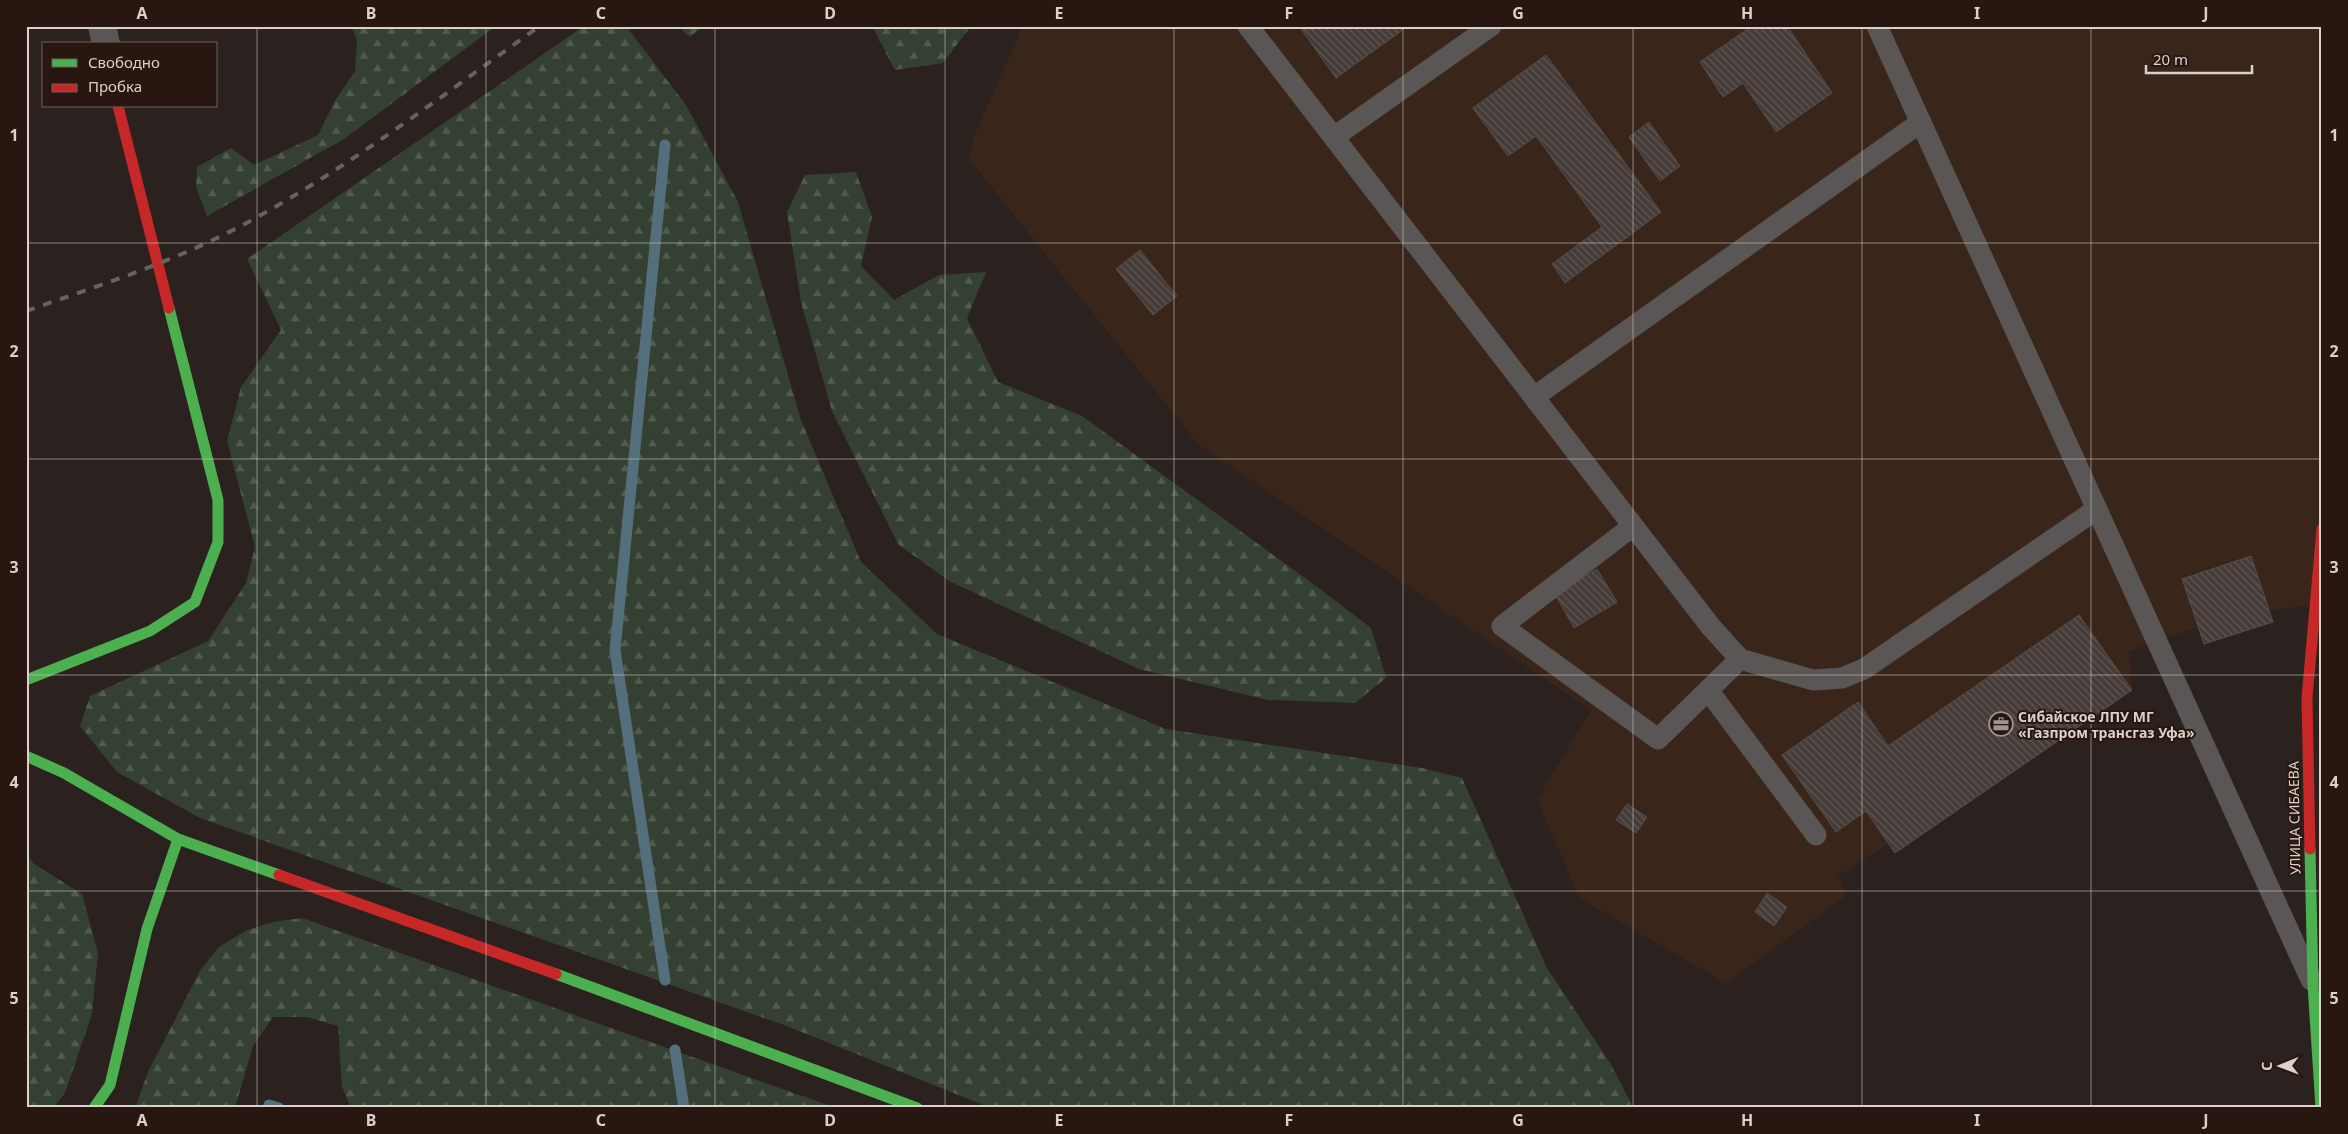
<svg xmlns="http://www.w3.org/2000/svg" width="2348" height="1134" viewBox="0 0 2348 1134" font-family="'Noto Sans',sans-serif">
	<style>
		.built { fill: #3a251b }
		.forest { fill: url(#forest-firs) }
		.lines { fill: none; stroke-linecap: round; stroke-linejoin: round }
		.stream { stroke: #556e7b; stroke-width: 11 }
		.building { fill: url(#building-back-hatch); stroke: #554d4a }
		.lane { stroke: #5a5655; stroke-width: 21 }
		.street { stroke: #5a5655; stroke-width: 28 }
		.fast { stroke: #4caf50; stroke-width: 11 }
		.jam { stroke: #c62828; stroke-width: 11 }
		.rail { stroke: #676260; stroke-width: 4; stroke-dasharray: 9 9; stroke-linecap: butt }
		.grid { fill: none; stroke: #dcd0cb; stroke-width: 1; stroke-opacity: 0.55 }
		.labels { text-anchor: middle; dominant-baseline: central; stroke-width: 4; stroke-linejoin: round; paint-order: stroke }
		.poi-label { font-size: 14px; font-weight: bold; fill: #dcd0cb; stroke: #271710; text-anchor: start }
		.street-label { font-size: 14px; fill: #dcd0cb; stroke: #271710 }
		.neatline { fill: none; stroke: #dcd0cb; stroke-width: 2 }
		.grid-label { font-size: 16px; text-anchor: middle; font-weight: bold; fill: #dcd0cb }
	</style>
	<defs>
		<pattern id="forest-firs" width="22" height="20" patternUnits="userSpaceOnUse" patternTransform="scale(1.25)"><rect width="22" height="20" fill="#344032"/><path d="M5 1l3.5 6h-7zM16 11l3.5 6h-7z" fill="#515b4e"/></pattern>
		<pattern id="building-back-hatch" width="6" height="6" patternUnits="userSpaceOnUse" patternTransform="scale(1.25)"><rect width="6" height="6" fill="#453c39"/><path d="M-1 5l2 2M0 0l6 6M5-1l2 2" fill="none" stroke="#5f5754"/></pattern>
	</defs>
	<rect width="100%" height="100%" fill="#2b221f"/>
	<!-- built -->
	<path class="built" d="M1023 26H2322V604L2269 610 2273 622 2204 644 2198 627 2129 651 2132 690 1895 853 1888 844 1838 876 1846 896 1726 983 1579 898 1537 799 1591 710 1198 444 969 159 974 136Z"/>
	<!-- forest -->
	<path class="forest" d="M351 26H496L344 139 207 216 196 187 197 167 231 148 254 165 318 135 336 99 355 71 357 40Z
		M584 26H626L686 105 738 202 801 420 861 562 937 634 1166 729 1422 768 1462 778 1547 968 1610 1063 1631 1103 1629 1108H991L784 1025 200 818 117 772 80 726 90 696 208 641 246 583 255 547 227 441 241 387 281 330 247 259Z
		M678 26H703L690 37Z
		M872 26H971L943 63 895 70Z
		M856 172 872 217 861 266 894 300 939 275 986 272 967 318 998 382 1082 416 1320 589 1371 628 1386 678 1355 703 1268 700 1139 669 949 581 898 544 832 411 801 302 787 212 805 175Z
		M26 854 34 864 82 894 98 953 92 1014 65 1093 53 1108H26Z
		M302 918 836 1108H351L342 1087 338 1026 307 1017H273L253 1046 235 1108H135L148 1072 201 969 219 947 245 931 273 922Z"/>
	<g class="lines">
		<!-- stream -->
		<path class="stream" d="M665 980 615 650 665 145
			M675 1050 684 1108
			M268 1108 269 1105 279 1108"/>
	</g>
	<!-- building -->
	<path class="building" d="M1299 26H1408L1336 78Z
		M1752 26H1787L1832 93 1776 132 1743 83 1723 97 1700 62Z
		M1546 55 1661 212 1565 283 1552 264 1602 227 1536 136 1508 156 1473 108Z
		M1649 122 1680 166 1660 181 1629 137Z
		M1140 250 1177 296 1153 315 1116 269Z
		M2251 556 2273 622 2204 644 2182 579Z
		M1597 569 1617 602 1574 628 1555 594Z
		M2079 615 2132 690 1895 853 1866 811 1836 832 1782 755 1858 702 1888 746Z
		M1627 804 1647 817 1636 833 1616 820Z
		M1767 893 1787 907 1774 926 1755 912Z"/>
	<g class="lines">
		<!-- lane -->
		<path class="lane" d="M1248 26 1711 627 1740 659 1813 680 1842 678 1864 669 2097 509
			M1877 26 2311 980
			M1334 137 1491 26
			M1534 397 1921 122
			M1633 526 1502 626 1658 739 1740 659
			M1708 690 1816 835"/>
		<!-- street -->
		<path class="street" d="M102 26 106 44"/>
		<!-- fast -->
		<path class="fast" d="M26 680 150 631 195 602 218 542V500L169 308
			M26 756 64 773 178 839 279 875
			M2310 849 2313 985 2321 1108
			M556 974 917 1108
			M94 1108 110 1085 147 929 178 839"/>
		<!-- jam -->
		<path class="jam" d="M118 106 169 308
			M2310 849 2307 698 2322 529
			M279 875 556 974"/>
		<!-- rail -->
		<path class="rail" d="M26 311C98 286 170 263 237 228 345 171 441 96 540 26"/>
	</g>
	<!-- grid -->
	<path class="grid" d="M257 26V1108M486 26V1108M715 26V1108M945 26V1108M1174 26V1108M1403 26V1108M1633 26V1108M1862 26V1108M2091 26V1108M26 243H2322M26 459H2322M26 675H2322M26 891H2322"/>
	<!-- icons -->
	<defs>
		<g id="office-ring" transform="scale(1.25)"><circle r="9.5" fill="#271710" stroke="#9e938f" stroke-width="1.5"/><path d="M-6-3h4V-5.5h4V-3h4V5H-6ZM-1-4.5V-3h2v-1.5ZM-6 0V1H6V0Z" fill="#9e938f"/></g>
	</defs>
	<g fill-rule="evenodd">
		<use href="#office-ring" x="2001" y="724"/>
	</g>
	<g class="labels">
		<!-- poi labels -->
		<g class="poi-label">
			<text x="2018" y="716">Сибайское ЛПУ МГ<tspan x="2018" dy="16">«Газпром трансгаз Уфа»</tspan></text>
		</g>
		<!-- street labels -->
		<g class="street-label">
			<text transform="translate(2294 818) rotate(-91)">УЛИЦА СИБАЕВА</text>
		</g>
	</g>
	<!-- border -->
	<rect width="2348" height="1134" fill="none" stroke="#271710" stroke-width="55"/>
	<!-- legend -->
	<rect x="42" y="42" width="175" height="65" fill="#271710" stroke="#6f615b"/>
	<rect x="52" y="59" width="25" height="8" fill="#4caf50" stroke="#6f615b"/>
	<text x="88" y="68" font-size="15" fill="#dcd0cb">Свободно</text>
	<rect x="52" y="84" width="25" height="8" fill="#c62828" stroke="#6f615b"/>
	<text x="88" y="92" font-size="15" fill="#dcd0cb">Пробка</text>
	<!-- north arrow -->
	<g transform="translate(2280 1066) rotate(269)" stroke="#271710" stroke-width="4" paint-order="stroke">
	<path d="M0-4L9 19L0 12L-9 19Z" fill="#dcd0cb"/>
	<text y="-8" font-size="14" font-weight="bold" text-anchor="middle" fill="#dcd0cb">С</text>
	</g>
	<!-- scale -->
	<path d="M2146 65v8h106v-8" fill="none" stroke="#dcd0cb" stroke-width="2.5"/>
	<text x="2153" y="65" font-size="15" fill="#dcd0cb" stroke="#271710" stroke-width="4" paint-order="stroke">20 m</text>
	<rect x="28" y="28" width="2292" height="1078" class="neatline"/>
	<g class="grid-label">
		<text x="142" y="19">A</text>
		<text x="371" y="19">B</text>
		<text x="601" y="19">C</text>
		<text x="830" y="19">D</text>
		<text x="1059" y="19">E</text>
		<text x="1289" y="19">F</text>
		<text x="1518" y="19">G</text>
		<text x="1747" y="19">H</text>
		<text x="1977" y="19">I</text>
		<text x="2206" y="19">J</text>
		<text x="14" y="141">1</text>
		<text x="2334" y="141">1</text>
		<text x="14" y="357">2</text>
		<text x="2334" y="357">2</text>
		<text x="14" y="573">3</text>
		<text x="2334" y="573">3</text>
		<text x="14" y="788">4</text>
		<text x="2334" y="788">4</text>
		<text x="14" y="1004">5</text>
		<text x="2334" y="1004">5</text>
		<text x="142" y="1126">A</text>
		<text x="371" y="1126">B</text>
		<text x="601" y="1126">C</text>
		<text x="830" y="1126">D</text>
		<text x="1059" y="1126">E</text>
		<text x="1289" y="1126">F</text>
		<text x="1518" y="1126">G</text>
		<text x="1747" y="1126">H</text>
		<text x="1977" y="1126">I</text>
		<text x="2206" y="1126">J</text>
	</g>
</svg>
